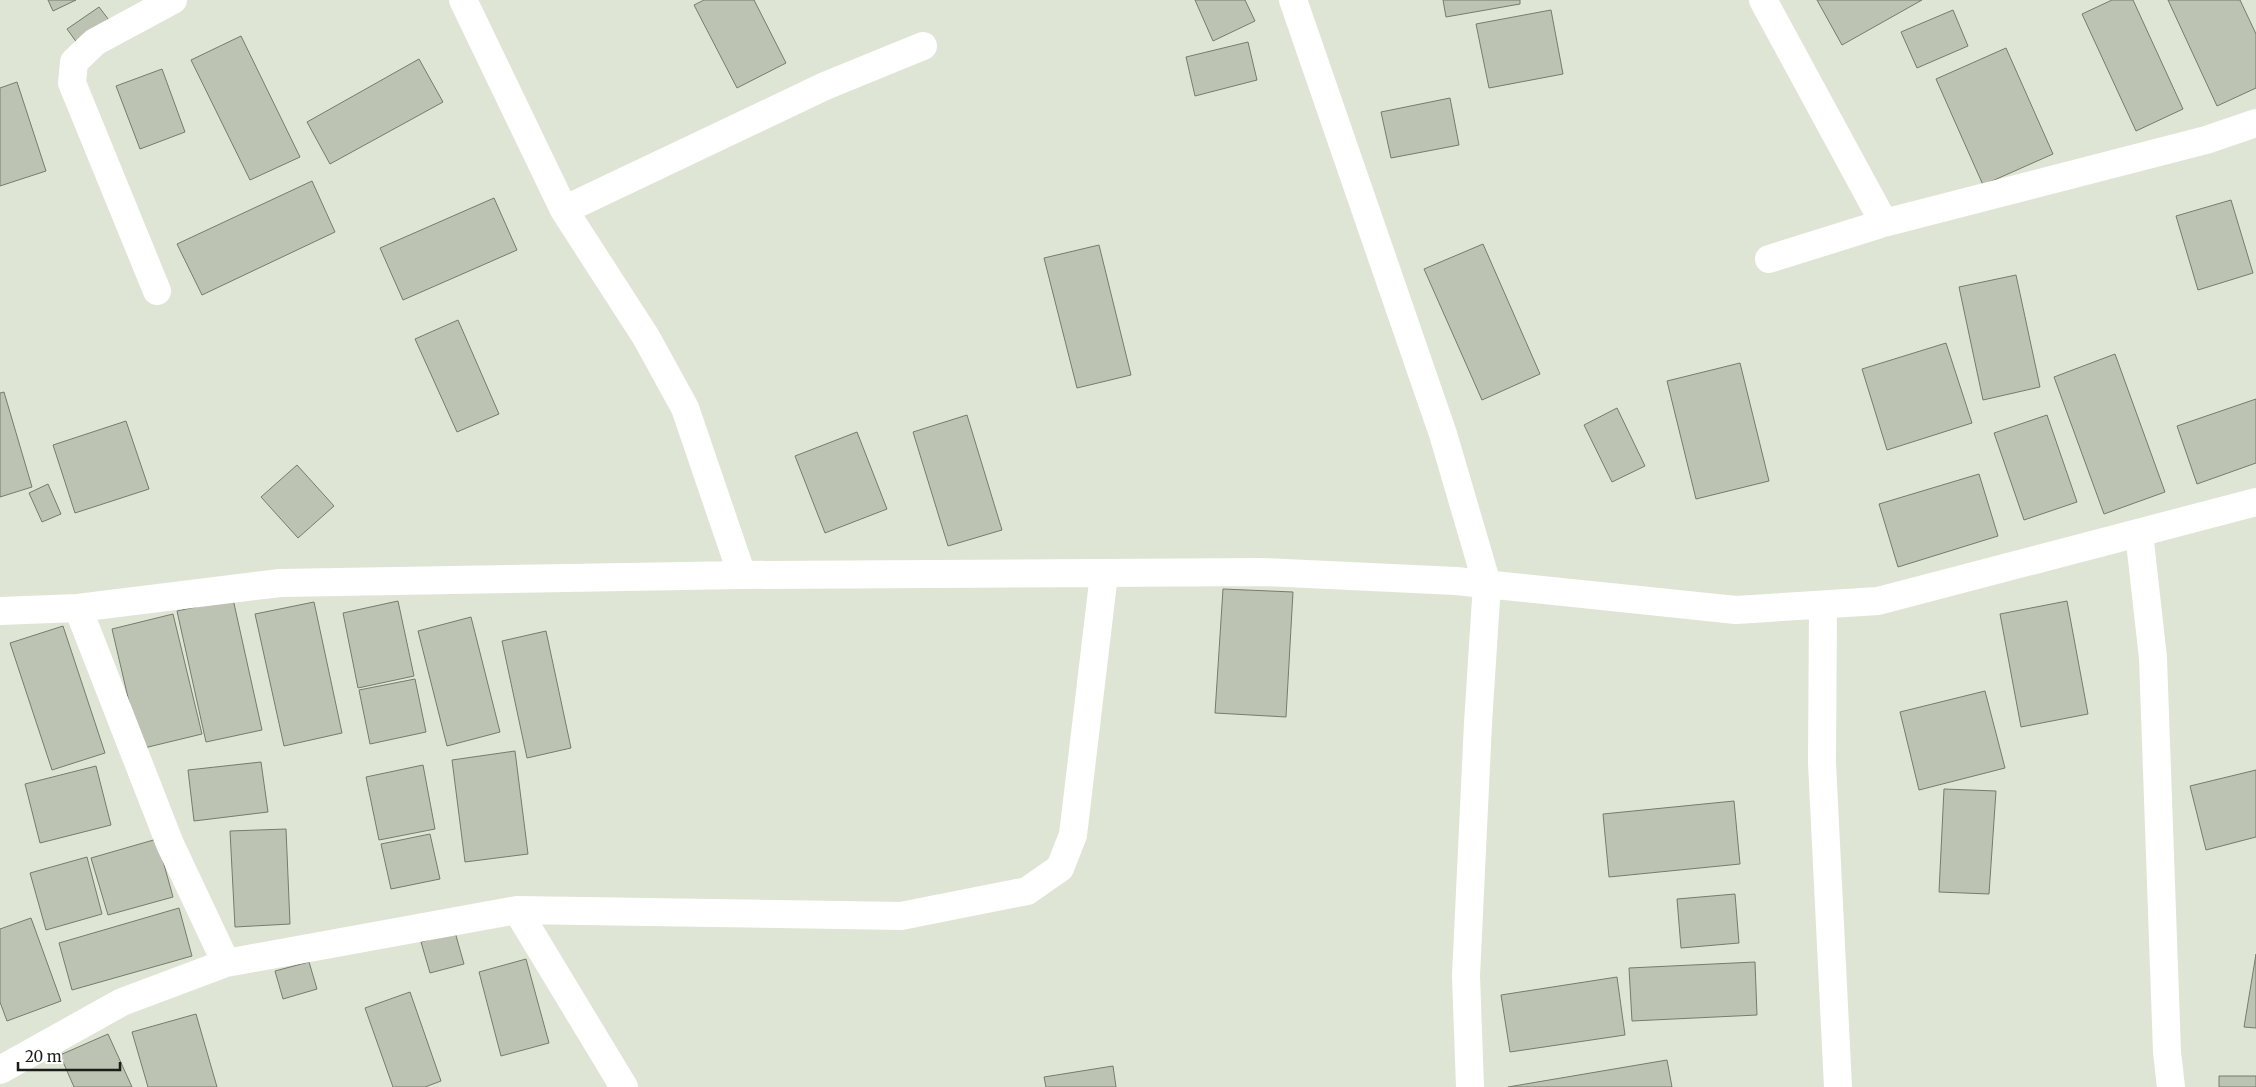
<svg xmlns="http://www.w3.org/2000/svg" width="2256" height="1087" viewBox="0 0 2256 1087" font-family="Merriweather,serif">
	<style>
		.building { fill: #bcc3b2; stroke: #757c6c }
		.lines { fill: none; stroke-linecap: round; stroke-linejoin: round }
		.street { stroke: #fff; stroke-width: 28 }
	</style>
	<rect width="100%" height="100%" fill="#dee5d4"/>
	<!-- building -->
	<path class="building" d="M48 0H76L53 11Z
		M704 0H754L786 63 737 88 694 5Z
		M1195 0H1245L1255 21 1213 41Z
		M1443 0H1520V4L1446 17Z
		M1817 0H1922L1842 45Z
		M2112 0H2133L2183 109 2136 131 2082 14Z
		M2168 0H2240L2256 34V88L2217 106Z
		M99 7 112 24 80 47 67 29Z
		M1551 10 1563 74 1489 88 1476 24Z
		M1953 10 1968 46 1917 68 1901 32Z
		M241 36 300 157 250 180 191 60Z
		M1248 42 1257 80 1195 96 1186 57Z
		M2006 48 2053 154 1983 185 1936 79Z
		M419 59 443 102 330 164 307 122Z
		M162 69 185 132 140 149 116 86Z
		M17 82 46 171 0 186V88Z
		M1450 98 1459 145 1391 158 1381 112Z
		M312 181 335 232 202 295 177 244Z
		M494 198 517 250 403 300 380 248Z
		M2231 200 2253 273 2198 290 2176 216Z
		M1483 244 1540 374 1482 400 1424 269Z
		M1099 245 1131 375 1077 388 1044 258Z
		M2016 275 2040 387 1983 400 1959 287Z
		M458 320 499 414 457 432 415 339Z
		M1946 343 1972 423 1887 450 1862 369Z
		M2115 354 2165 492 2104 514 2054 377Z
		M1740 363 1769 481 1696 499 1667 381Z
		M4 392 32 487 0 497V393Z
		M2256 399V463L2197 484 2177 426Z
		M1617 408 1645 466 1612 482 1584 425Z
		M967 415 1002 530 948 546 913 432Z
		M2047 415 2077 502 2024 520 1994 433Z
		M126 421 149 489 75 513 53 445Z
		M857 432 887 509 825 533 795 456Z
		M297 465 334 506 298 538 261 497Z
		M1979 474 1998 536 1898 567 1879 504Z
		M48 484 61 514 42 522 29 493Z
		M1223 589 1293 592 1286 717 1215 713Z
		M233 599 262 730 206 742 177 611Z
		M398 601 414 676 358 688 343 613Z
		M2067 601 2088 714 2021 727 2000 614Z
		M314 602 342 733 284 746 255 614Z
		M173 614 202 734 140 749 112 629Z
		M471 617 500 732 447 746 418 631Z
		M63 626 105 753 52 770 10 643Z
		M546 631 571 748 527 758 502 641Z
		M415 679 426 732 370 744 359 690Z
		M1985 691 2005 768 1919 790 1900 712Z
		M515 751 528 854 465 862 452 760Z
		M261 762 268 812 194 821 188 770Z
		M423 765 435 829 379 840 366 777Z
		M96 766 111 825 40 843 25 784Z
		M2256 770V837L2206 850 2190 786Z
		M1944 789 1996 791 1989 894 1939 892Z
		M1734 801 1740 864 1609 877 1603 814Z
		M286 829 290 924 235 927 230 831Z
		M430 834 440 879 391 889 381 844Z
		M157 839 173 897 108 915 91 858Z
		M87 857 102 914 46 930 30 873Z
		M1735 894 1739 943 1681 948 1677 899Z
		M179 908 192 956 72 990 59 943Z
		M31 918 61 1001 7 1021 0 1002V929Z
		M455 932 464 964 430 973 421 942Z
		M2256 954V1028L2244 1027Z
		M526 959 549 1043 501 1056 479 972Z
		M309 962 317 989 283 999 275 971Z
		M1755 962 1757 1015 1632 1021 1629 968Z
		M1617 977 1625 1035 1510 1052 1501 995Z
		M410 992 441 1081 425 1087H393L365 1008Z
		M196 1014 217 1087H148L132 1032Z
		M108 1034 132 1087H74L60 1055Z
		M1667 1060 1672 1087H1508Z
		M1113 1066 1116 1087H1046L1044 1077Z
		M2219 1076H2256V1087H2219Z"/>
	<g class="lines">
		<!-- street -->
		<path class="street" d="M463 0 564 210 646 337 685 408 742 575
			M1293 0 1443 434 1487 584 1478 723 1466 976 1470 1087
			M1763 0 1884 223
			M564 210 825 86 923 46
			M1769 259 1884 223 2206 140 2256 123
			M157 291 72 83 74 62 95 42 173 0
			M2139 533 2153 658 2167 1052 2171 1087
			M1823 606 1822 763 1838 1087
			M78 608 170 844 226 963
			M0 611 78 608 280 583 742 575 1263 572 1456 581 1736 610 1878 601 2256 502
			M517 910 624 1087
			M0 1070 122 1002 226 963 517 910 901 916 1027 891 1060 868 1073 835 1104 574"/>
	</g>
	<!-- scale -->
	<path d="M18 1062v8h102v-8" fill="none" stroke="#1b1e18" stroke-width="2.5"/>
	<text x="25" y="1062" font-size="15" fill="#1b1e18" stroke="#ffffff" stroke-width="4" paint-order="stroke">20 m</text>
</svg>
